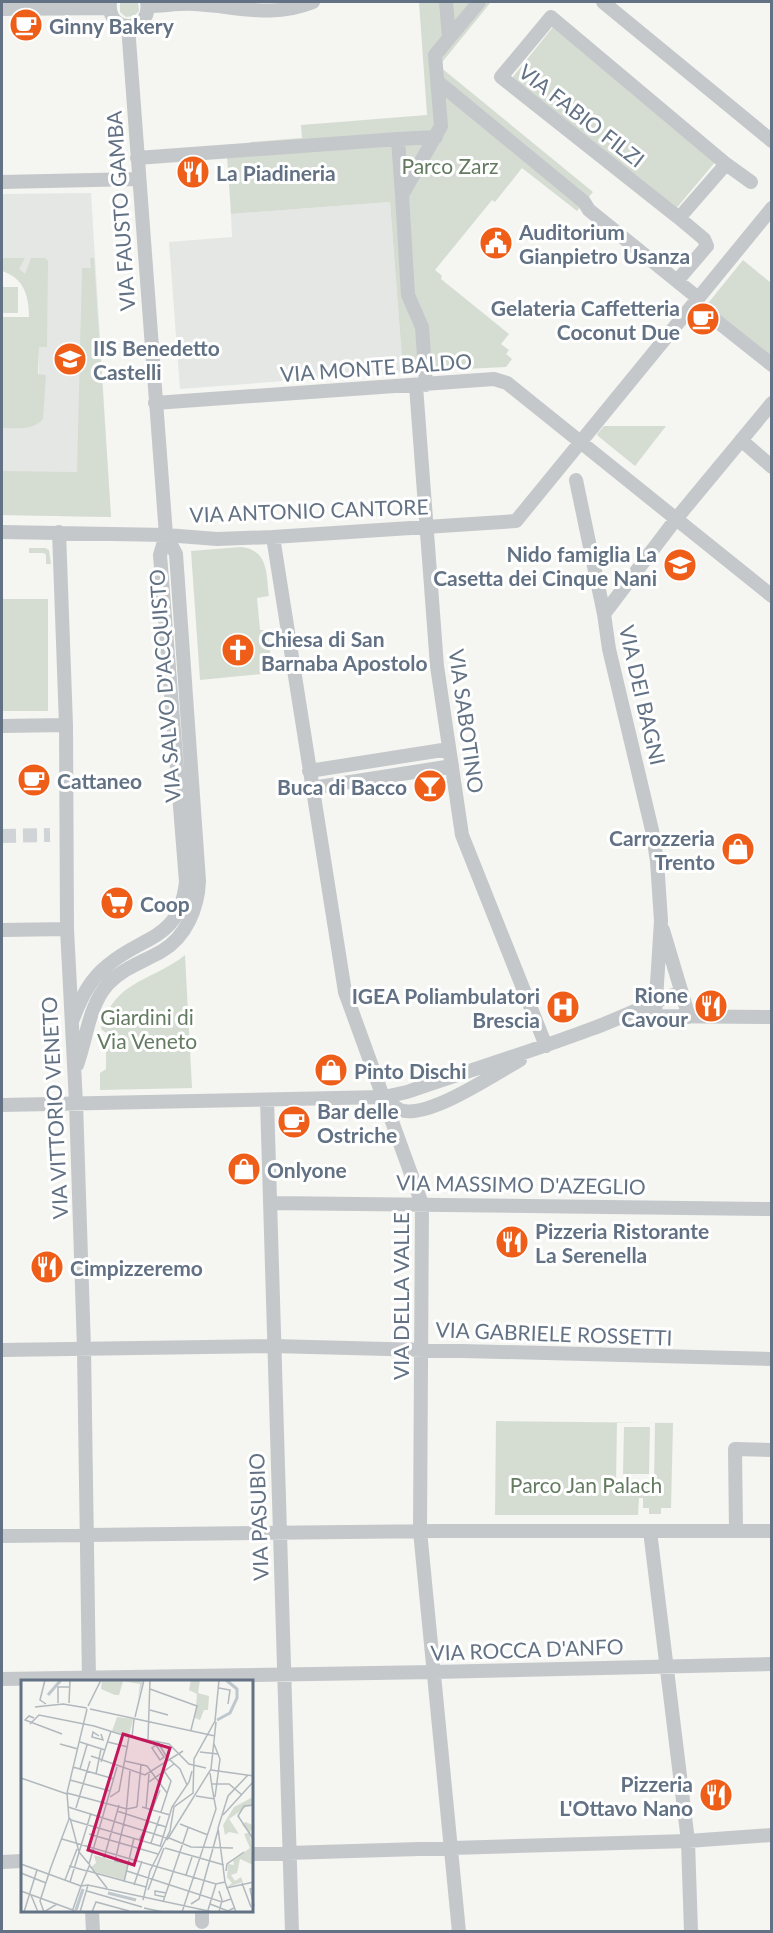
<svg xmlns="http://www.w3.org/2000/svg" width="773" height="1933" viewBox="0 0 773 1933" font-family="Lato,sans-serif">
	<style>
		.built { fill: #e5e7e5 }
		.green { fill: #d5ddd2; fill-rule: evenodd }
		.lines { fill: none; stroke-linecap: round; stroke-linejoin: round }
		.minor-tunnel { stroke: #d0d4d6; stroke-width: 14; stroke-dasharray: 14 7; stroke-linecap: butt }
		.minor { stroke: #c4c8cb; stroke-width: 14 }
		.labels { text-anchor: middle; dominant-baseline: central; stroke-width: 6; stroke-linejoin: round; paint-order: stroke }
		.poi-label { font-size: 21px; font-weight: bold; fill: #627284; stroke: #fff; text-anchor: start }
		.street-label { font-size: 21px; fill: #627284; stroke: #fff }
		.park-label { font-size: 21px; fill: #647b61; stroke: #fff }
		.inset-river { fill: none; stroke: #bdc7cd; stroke-width: 3 }
		.inset-road { fill: none; stroke: #b1b9be; stroke-width: 1.5 }
		.view { fill: #c2185b; fill-opacity: 0.15; stroke: #c2185b; stroke-width: 3 }
		.inset-edge { fill: none; stroke: #627284; stroke-width: 3 }
	</style>
	<rect width="100%" height="100%" fill="#f5f5f1"/>
	<!-- built -->
	<path class="built" d="M91 193 111 517 2 515V412L38 377 39 371V263L33 285 2 262V194Z
		M390 202 403 372 180 389 169 242 232 237 231 214Z"/>
	<!-- green -->
	<path class="green" d="M120 2H138L139 11 134 16 126 17 120 12Z
		M419 2H491L439 66 593 192 577 211 522 168 495 202 492 200 435 270 442 276 441 279 509 334 501 344 509 350 506 354 512 359 506 367 403 372 390 202 231 214 227 156 251 155 250 142 302 138 301 125 427 115Z
		M553 27 716 161 674 211 512 78Z
		M2 258H25L19 269 25 274 31 258H45L48 261 47 347H39L38 374 46 375 43 419C33 431 16 428 2 428V317H29C29 296 24 278 2 271Z
		M90 258H94L111 517 2 515V471L77 472 82 268H91Z
		M743 260 771 283V360L705 307Z
		M2 287H18V313H2Z
		M604 426H666L635 466 598 436 597 434Z
		M241 547C269 550 266 574 269 596L257 598 260 630H268L272 673 200 680 191 551Z
		M29 548H45L49 550 51 564H46V555L44 553H29Z
		M2 599H48V711H2Z
		M185 955 192 1088 100 1090V1073L106 1069V1033L101 1029C114 980 151 982 185 955Z
		M496 1421 673 1423 671 1508H661V1514H649V1508H643V1498H639L638 1515H495ZM617 1422 655 1423 654 1484 616 1483Z
		M624 1427H650L649 1474H623Z"/>
	<g class="lines">
		<!-- minor-tunnel -->
		<path class="minor-tunnel" d="M2 836 50 835"/>
		<!-- minor -->
		<path class="minor" d="M110 2C106 35 153 33 147 2
			M446 2 449 37
			M603 2 772 141
			M148 6C163 6 179 3 194 4 238 6 270 19 313 2
			M2 9 109 8
			M551 17 726 164 679 218 501 77Z
			M438 82 584 202 589 210 698 298
			M436 137 398 139 402 195 441 126 435 55 479 2
			M137 158 398 139
			M726 164 751 182
			M2 182 138 179
			M402 195 408 295 422 327 426 385
			M677 281 707 246 704 239 679 218
			M694 303 772 365
			M416 386 437 666 462 835 546 1046
			M155 403 494 379 507 383 772 596
			M741 440 772 467
			M576 480 604 614 609 649 652 830 657 861 661 921 655 1015
			M2 532 166 535 217 539 273 537 516 521 772 208
			M59 532 66 725 67 929 76 1103 84 1349 89 1681
			M273 537 345 992 422 1204 420 1531 459 1932
			M604 614 676 519 772 403
			M2 726 66 725
			M309 771 449 749
			M312 788 452 766
			M2 930 67 929
			M663 930 689 1017
			M647 1016 772 1017
			M73 1019C81 998 90 979 108 965 145 934 179 941 186 882L160 555 166 535 128 26
			M77 1065C87 1038 88 1007 108 984 123 968 143 962 162 951 186 937 198 908 199 881L176 554 166 535
			M385 1098C390 1102 395 1108 400 1110 427 1120 495 1074 520 1060
			M267 1100 292 1932
			M2 1105 384 1097 407 1092C468 1071 530 1052 591 1029 622 1018 650 1003 681 992
			M270 1203 772 1209
			M2 1350 273 1346 772 1359
			M736 1530 735 1449 772 1450
			M650 1531 688 1841 691 1932
			M2 1536 439 1531H772
			M2 1679 434 1672 772 1664
			M252 1854 688 1841 772 1835
			M2 1862 22 1861
			M92 1910 93 1932
			M202 1910V1922"/>
	</g>
	<!-- icons -->
	<defs>
		<g id="cafe-disc" transform="scale(1.725)"><circle r="9.5" fill="#ee5e19" stroke="#fff"/><path d="M-5.5-4.5H6V0H3Q3 3.5 0 3.5H-2.5Q-5.5 3.5-5.5 0ZM3-3.2v2h1.7v-2ZM-6 4.5H4V6H-6Z" fill="#fff"/></g>
		<g id="restaurant-disc" transform="scale(1.725)"><circle r="9.5" fill="#ee5e19" stroke="#fff"/><path d="M-5-6h1v4h1v-4h1v4h1v-4h1v5L-1.5 .5V6h-2V.5L-5-1ZM5-6V6H3V1.5H1.5Q1.5-4 5-6Z" fill="#fff"/></g>
		<g id="civic-disc" transform="scale(1.725)"><circle r="9.5" fill="#ee5e19" stroke="#fff"/><path d="M-.6-6.5H3V-4.5H.6V-3L4-1V1h2V6H-6V1h2V-1L-.6-3ZM-1.2 2.5V6h2.4V2.5Z" fill="#fff"/></g>
		<g id="school-disc" transform="scale(1.725)"><circle r="9.5" fill="#ee5e19" stroke="#fff"/><path d="M0-5L7-2L0 1L-7-2ZM-4 1L0 2.5L4 1V4Q0 6-4 4Z" fill="#fff"/></g>
		<g id="church-disc" transform="scale(1.725)"><circle r="9.5" fill="#ee5e19" stroke="#fff"/><path d="M-1.2-6h2.4v3.5h3.3v2.4h-3.3V6h-2.4V-.1h-3.3v-2.4h3.3Z" fill="#fff"/></g>
		<g id="bar-disc" transform="scale(1.725)"><circle r="9.5" fill="#ee5e19" stroke="#fff"/><path d="M-6-5H6L.8 .8V4.5H3.5V6h-7V4.5H-.8V.8Z" fill="#fff"/></g>
		<g id="shop-disc" transform="scale(1.725)"><circle r="9.5" fill="#ee5e19" stroke="#fff"/><path d="M-5-2.5h2.3a2.7 3.5 0 0 1 5.4 0H5L5.5 6h-11ZM-1.5-2.5h3a1.5 2.3 0 0 0-3 0Z" fill="#fff"/></g>
		<g id="supermarket-disc" transform="scale(1.725)"><circle r="9.5" fill="#ee5e19" stroke="#fff"/><path d="M-6-5.5h2.5l.6 2H6L4.5 2H-2.5L-4.4-4H-6ZM-1.5 3.2a1.3 1.3 0 1 0 .1 0ZM3 3.2a1.3 1.3 0 1 0 .1 0Z" fill="#fff"/></g>
		<g id="hospital-disc" transform="scale(1.725)"><circle r="9.5" fill="#ee5e19" stroke="#fff"/><path d="M-5-5h3v3.5h4V-5h3V5h-3V1.5h-4V5h-3Z" fill="#fff"/></g>
	</defs>
	<g fill-rule="evenodd">
		<use href="#cafe-disc" x="26" y="25"/>
		<use href="#restaurant-disc" x="193" y="172"/>
		<use href="#civic-disc" x="496" y="243"/>
		<use href="#cafe-disc" x="703" y="319"/>
		<use href="#school-disc" x="70" y="359"/>
		<use href="#school-disc" x="680" y="565"/>
		<use href="#church-disc" x="238" y="650"/>
		<use href="#cafe-disc" x="34" y="780"/>
		<use href="#bar-disc" x="430" y="786"/>
		<use href="#shop-disc" x="738" y="849"/>
		<use href="#supermarket-disc" x="117" y="903"/>
		<use href="#restaurant-disc" x="711" y="1006"/>
		<use href="#hospital-disc" x="563" y="1007"/>
		<use href="#shop-disc" x="331" y="1070"/>
		<use href="#cafe-disc" x="294" y="1122"/>
		<use href="#shop-disc" x="244" y="1169"/>
		<use href="#restaurant-disc" x="512" y="1242"/>
		<use href="#restaurant-disc" x="47" y="1267"/>
		<use href="#restaurant-disc" x="716" y="1795"/>
	</g>
	<g class="labels">
		<!-- poi labels -->
		<g class="poi-label">
			<text x="49" y="25">Ginny Bakery</text>
			<text x="216" y="172">La Piadineria</text>
			<text x="519" y="231">Auditorium<tspan x="519" dy="24">Gianpietro Usanza</tspan></text>
			<text x="680" y="307" text-anchor="end">Gelateria Caffetteria<tspan x="680" dy="24">Coconut Due</tspan></text>
			<text x="93" y="347">IIS Benedetto<tspan x="93" dy="24">Castelli</tspan></text>
			<text x="657" y="553" text-anchor="end">Nido famiglia La<tspan x="657" dy="24">Casetta dei Cinque Nani</tspan></text>
			<text x="261" y="638">Chiesa di San<tspan x="261" dy="24">Barnaba Apostolo</tspan></text>
			<text x="57" y="780">Cattaneo</text>
			<text x="407" y="786" text-anchor="end">Buca di Bacco</text>
			<text x="715" y="837" text-anchor="end">Carrozzeria<tspan x="715" dy="24">Trento</tspan></text>
			<text x="140" y="903">Coop</text>
			<text x="688" y="994" text-anchor="end">Rione<tspan x="688" dy="24">Cavour</tspan></text>
			<text x="540" y="995" text-anchor="end">IGEA Poliambulatori<tspan x="540" dy="24">Brescia</tspan></text>
			<text x="354" y="1070">Pinto Dischi</text>
			<text x="317" y="1110">Bar delle<tspan x="317" dy="24">Ostriche</tspan></text>
			<text x="267" y="1169">Onlyone</text>
			<text x="535" y="1230">Pizzeria Ristorante<tspan x="535" dy="24">La Serenella</tspan></text>
			<text x="70" y="1267">Cimpizzeremo</text>
			<text x="693" y="1783" text-anchor="end">Pizzeria<tspan x="693" dy="24">L'Ottavo Nano</tspan></text>
		</g>
		<!-- street labels -->
		<g class="street-label">
			<text transform="translate(582 115) rotate(38)">VIA FABIO FILZI</text>
			<text transform="translate(120 211) rotate(-94)">VIA FAUSTO GAMBA</text>
			<text transform="translate(376 367) rotate(-4)">VIA MONTE BALDO</text>
			<text transform="translate(309 510) rotate(-2)">VIA ANTONIO CANTORE</text>
			<text transform="translate(164 686) rotate(-94)">VIA SALVO D'ACQUISTO</text>
			<text transform="translate(643 695) rotate(77)">VIA DEI BAGNI</text>
			<text transform="translate(467 721) rotate(82)">VIA SABOTINO</text>
			<text transform="translate(54 1108) rotate(-93)">VIA VITTORIO VENETO</text>
			<text transform="translate(521 1184) rotate(1)">VIA MASSIMO D'AZEGLIO</text>
			<text transform="translate(400 1296) rotate(-90)">VIA DELLA VALLE</text>
			<text transform="translate(554 1333) rotate(2)">VIA GABRIELE ROSSETTI</text>
			<text transform="translate(258 1517) rotate(-92)">VIA PASUBIO</text>
			<text transform="translate(527 1649) rotate(-2)">VIA ROCCA D'ANFO</text>
		</g>
		<!-- park labels -->
		<g class="park-label">
			<text x="450" y="165">Parco Zarz</text>
			<text x="147" y="1016">Giardini di<tspan x="147" dy="24">Via Veneto</tspan></text>
			<text x="586" y="1484">Parco Jan Palach</text>
		</g>
	</g>
	<!-- overview -->
	<g transform="translate(21 1680)">
		<rect width="232" height="232" fill="#f5f5f1"/>
		<path d="M81 0H122L117 19 119 4 102 1 98 15H94L80 9ZM170 0H179L177 13 188 16 187 30H183L179 40 174 38 176 14 168 10ZM96 37 112 39 108 56 91 51ZM232 117V130L231 126 225 127 208 139 218 154 208 152 204 155 202 145 213 127ZM224 142 232 145 229 153 232 185 219 179 216 193 210 195 214 201 220 197 222 202 206 207 211 203 206 197 207 184 213 185 212 180 229 168 223 154 229 152 221 145ZM73 175 107 185 103 200 75 192 70 187 75 183Z" fill="#d5ddd2"/>
		<path class="inset-river" d="M27 15 40 0M196 40 209 33 216 18V9L205 0M87 213 115 220M55 230 62 209"/>
		<path class="inset-road" d="M24 0 19 20 25 24M198 8 209 10 207 24M129 9 176 26 170 50M37 23V7H48M48 23 49 0M67 26 80 0M14 27 42 24 66 28M69 29 194 56M129 30 147 35M114 37 123 0M13 38 8 36 4 40 41 54M9 44 18 35 73 46M73 46 108 57M78 56 72 52 71 57 82 60 80 54M111 57 148 64 168 84 185 88M111 57 113 39M127 59 129 0M136 61 147 79M59 62 84 70M87 62 107 67M39 64 57 69M193 64 199 79 194 117M135 65 143 77 139 80 131 68ZM179 72 197 74M70 76 124 95 162 71M148 79 159 89 166 105M104 81 126 86 146 113M80 82 90 51M52 87 93 99M59 89 66 65M190 90 233 96M189 93 192 113M75 94 80 69M0 98 46 114M49 100 89 111M128 102 153 84M191 104H208L221 115M46 113 106 129 116 127M175 116 194 119M89 117 98 111 108 57M233 125 223 126 217 136 233 160M47 127 146 158M116 127 120 85M121 127 149 135M55 128 69 81M125 128 128 94M131 130 139 110M96 131 145 147M140 132 150 101 143 91M202 135 233 101M49 138 58 172 68 184M50 140 139 166M159 144 187 155M68 154 137 174M148 158 170 167 212 168M41 159 195 204 204 202M118 160 128 142M146 160 190 89 195 42M130 163 139 136M139 167 151 127 168 102 171 91M144 168 203 185M83 178 98 125M0 184 60 206 69 184M68 184 96 87M108 184 94 181 105 134 109 91M48 186 66 191M69 186 86 208M30 187 48 139 46 113 66 29M30 187 19 221 23 232 36 224M67 191 125 207M106 191 201 222 210 219M205 191 206 184 223 172M0 193 25 203M165 195 171 177M44 200 56 169M49 202 70 133M103 202 113 158M221 203 230 227M113 205 121 181M205 208 233 202M233 208 229 209 233 226M127 210 143 168M0 211 57 232M66 211 121 227M10 215 17 232M144 217 134 215V211L145 213M122 220 129 191 149 151 153 127 172 113 173 79 194 41 198 0M142 222 167 148M170 224 178 219 197 150M189 224 207 231 213 228M123 228 142 232M187 230 195 204M3 232 16 190M51 232 60 206 67 205 192 232M59 232 67 205M71 232 75 222 108 231M161 232 195 129 192 113M198 232 201 220 198 211M215 232 204 202 197 148 207 116 227 95"/>
		<path class="view" d="M102 54 149 68 113 185 67 170Z"/>
		<rect width="232" height="232" class="inset-edge"/>
	</g>
	<!-- border -->
	<rect width="773" height="1933" fill="none" stroke="#627284" stroke-width="6"/>
</svg>
